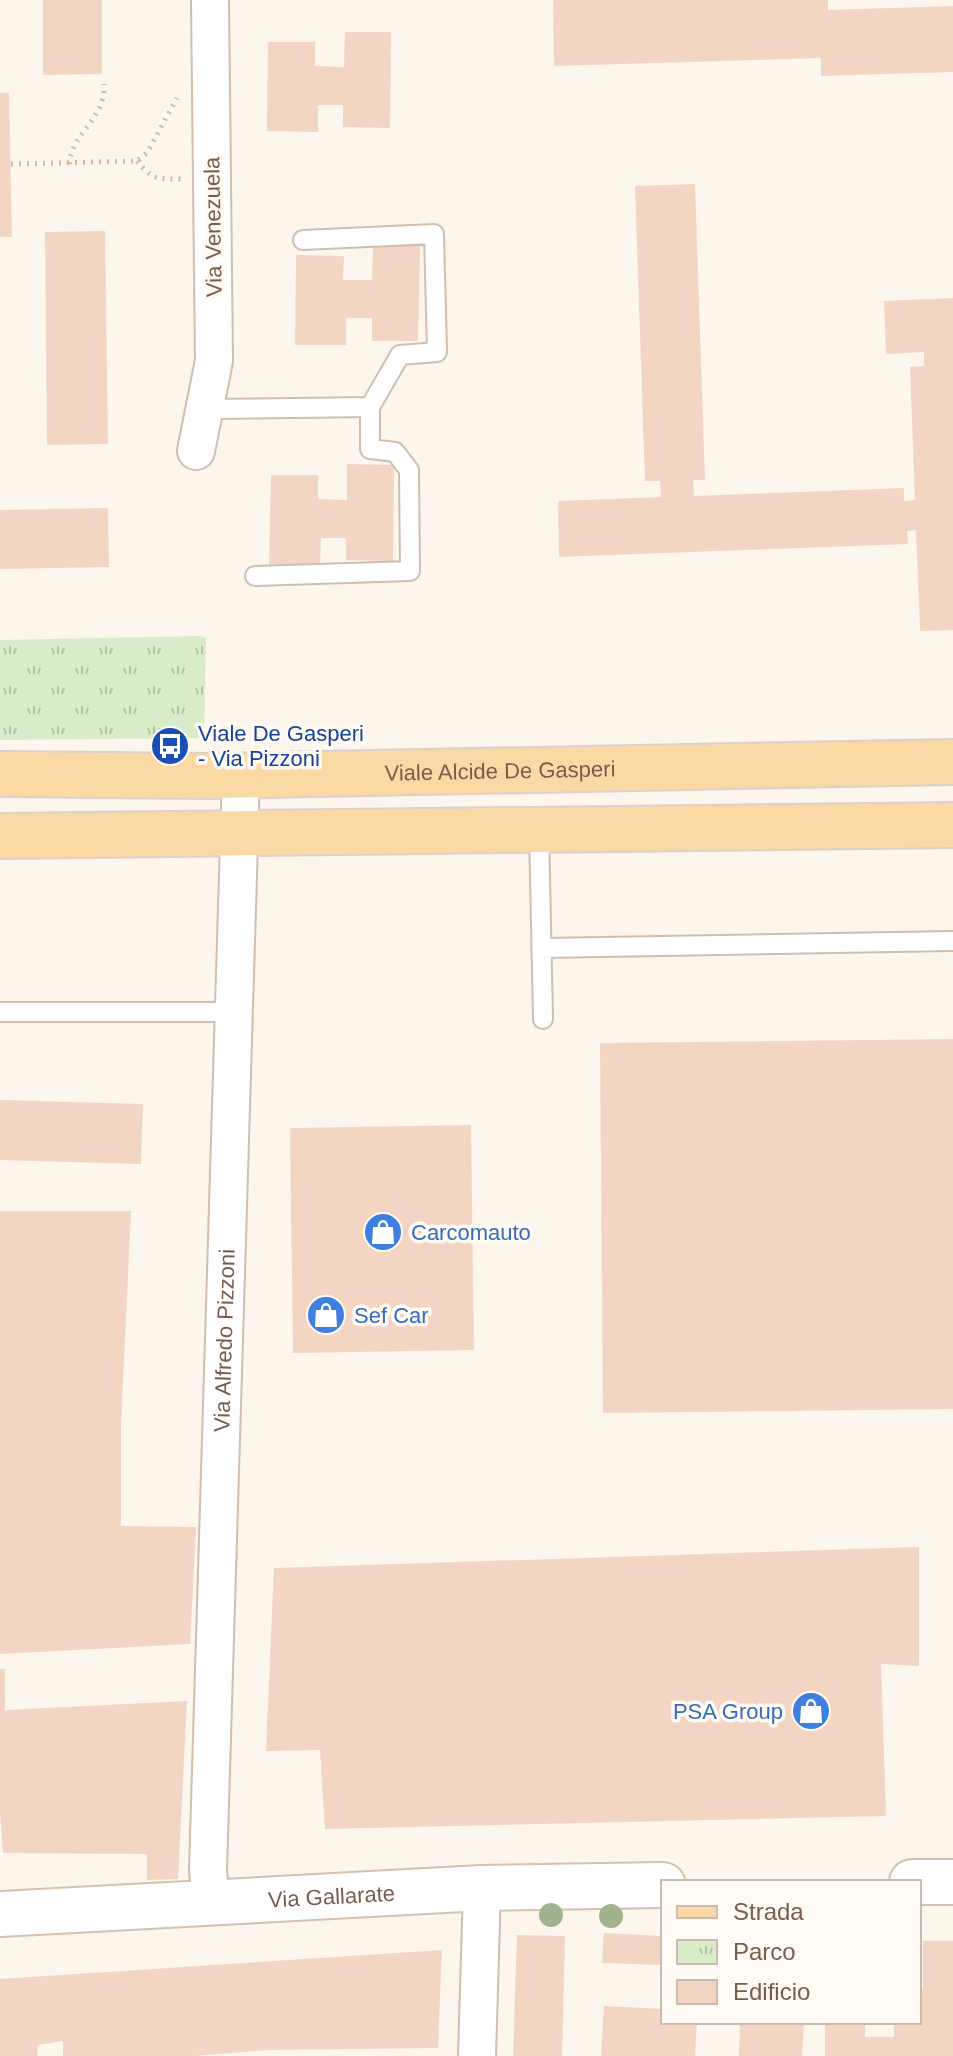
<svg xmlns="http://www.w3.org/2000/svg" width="953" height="2056" viewBox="0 0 953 2056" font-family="Helvetica,sans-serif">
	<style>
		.park { fill: url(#park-tufts) }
		.building { fill: #f3d5c3 }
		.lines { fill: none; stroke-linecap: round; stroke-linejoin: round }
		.lane-casing { stroke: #d1beb0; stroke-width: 22 }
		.street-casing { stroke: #d1beb0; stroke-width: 40 }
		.secondary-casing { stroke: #d6c0b0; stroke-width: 48 }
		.primary-casing { stroke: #dad1cd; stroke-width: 48 }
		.path { stroke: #d9b8a5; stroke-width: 5; stroke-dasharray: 2 6; stroke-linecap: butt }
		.lane { stroke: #fff; stroke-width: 18 }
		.street { stroke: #fff; stroke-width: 36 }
		.secondary { stroke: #fff; stroke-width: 44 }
		.primary { stroke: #fbd9a5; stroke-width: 44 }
		.tree { fill: #a0b28e }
		.labels { text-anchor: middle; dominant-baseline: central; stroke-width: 7; stroke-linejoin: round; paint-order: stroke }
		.street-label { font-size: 22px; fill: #7a5c4d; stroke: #fffaf3 }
		.transit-label { font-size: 22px; fill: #164399; stroke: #fffaf3; text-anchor: start }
		.shop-label { font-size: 22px; fill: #366cbe; stroke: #fffaf3; text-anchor: start }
	</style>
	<defs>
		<pattern id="park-tufts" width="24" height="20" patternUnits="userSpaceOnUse" patternTransform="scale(2)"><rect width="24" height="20" fill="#d8ecc9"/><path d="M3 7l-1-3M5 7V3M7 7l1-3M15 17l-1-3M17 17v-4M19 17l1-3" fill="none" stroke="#b4c2a5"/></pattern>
	</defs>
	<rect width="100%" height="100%" fill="#fdf6ec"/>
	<!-- park -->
	<path class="park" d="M199 636 206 638 204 738 0 740V640Z"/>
	<!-- building -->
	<path class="building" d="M43 0H102V74L43 75Z
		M553 0H828V10L953 6V72L821 76V58L554 66Z
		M345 32H391L390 128 343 127V105H318V132L267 131 268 42H315V66L344 67Z
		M0 93H9L12 237H0Z
		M695 184 705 480H693L694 496 904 488V501L915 500 910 367 924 366V352L886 354 884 301 953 298V630L920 631 916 530 907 531 908 544 559 557 558 501 661 497 660 481H645L635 186Z
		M105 231 108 444 47 445 45 232Z
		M373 245H420L418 341H372V318H346V345H295L296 255 344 256 343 280H372Z
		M347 464 394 465 393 561 346 560V538H321L320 565 269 564 271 475H318V499L347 500Z
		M108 508 109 567 0 569V510Z
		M953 1039V1409L603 1413 600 1043Z
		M0 1100 143 1104 141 1164 0 1160Z
		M471 1125 474 1350 293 1353 290 1128Z
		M0 1211H131L121 1425V1526L196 1527 190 1644 0 1654Z
		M919 1547V1666L881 1664 886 1816 325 1829 320 1750 266 1751 274 1568Z
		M0 1669H5V1710L187 1701 178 1879 147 1880V1854L3 1853 0 1812Z
		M604 1933 663 1936V1965L602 1963Z
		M517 1935 565 1936 562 2056H513Z
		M923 1941H953V2056H825V2022H865V2037H894V2022H919V1990H923Z
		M442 1950 438 2048 268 2050 194 2056H63V2041L38 2045 37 2056H0V1979Z
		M604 2006 663 2009V2022H697L695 2056H601Z
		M740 2022H804L802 2056H739Z"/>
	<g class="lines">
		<!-- lane casing -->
		<g class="lane-casing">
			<path id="lane" d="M207 409 370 407
				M255 576 410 571 409 470 395 452 370 449V407L400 355 437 352 434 234 303 240
				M539 830 543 1019
				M543 948 953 941
				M0 1012H235"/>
		</g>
		<!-- street casing -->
		<g class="street-casing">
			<g id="street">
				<path d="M196 451 214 361 210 0"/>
				<path id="s1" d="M211 1904 208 1870 241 775"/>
				<path d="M477 2056 482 1888"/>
			</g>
		</g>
		<!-- secondary casing -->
		<g class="secondary-casing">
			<g id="secondary">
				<path d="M912 1882H953"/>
				<path id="s2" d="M0 1914 482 1888 663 1885"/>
			</g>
		</g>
		<!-- primary casing -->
		<g class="primary-casing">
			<g id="primary">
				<path id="s3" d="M0 774 212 776 953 762"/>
				<path d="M0 836 953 825"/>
			</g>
		</g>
		<!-- path -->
		<path class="path" d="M137 161C153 180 157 179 181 179
			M11 164 137 161 147 153 177 98
			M69 164C72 132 106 119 104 84"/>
		<!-- lane -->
		<use href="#lane" class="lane"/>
		<!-- street -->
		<use href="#street" class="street"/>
		<!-- secondary -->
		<use href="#secondary" class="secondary"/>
		<!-- primary -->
		<use href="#primary" class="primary"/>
	</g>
	<!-- trees -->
	<g class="tree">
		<circle cx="551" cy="1915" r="12"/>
		<circle cx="611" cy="1916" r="12"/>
	</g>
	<!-- icons -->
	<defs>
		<g id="bus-disc" transform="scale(2)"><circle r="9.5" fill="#1a4fb4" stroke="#fffaf3"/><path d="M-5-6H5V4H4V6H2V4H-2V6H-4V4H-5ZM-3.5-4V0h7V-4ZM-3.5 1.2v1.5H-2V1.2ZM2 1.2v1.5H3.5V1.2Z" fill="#fff"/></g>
		<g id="shop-disc" transform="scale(2)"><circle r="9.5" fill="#3f7fe0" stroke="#fffaf3"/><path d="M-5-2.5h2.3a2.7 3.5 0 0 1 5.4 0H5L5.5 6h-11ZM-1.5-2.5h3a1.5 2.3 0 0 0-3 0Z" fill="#fff"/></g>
	</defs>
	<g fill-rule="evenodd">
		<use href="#bus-disc" x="170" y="746"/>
		<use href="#shop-disc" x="383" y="1232"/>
		<use href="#shop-disc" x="326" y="1315"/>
		<use href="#shop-disc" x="811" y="1711"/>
	</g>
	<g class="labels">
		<!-- street labels -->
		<g class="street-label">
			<text transform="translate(213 227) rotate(-91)">Via Venezuela</text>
			<text stroke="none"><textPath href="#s3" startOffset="500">Viale Alcide De Gasperi</textPath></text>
			<text stroke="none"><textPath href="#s1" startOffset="564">Via Alfredo Pizzoni</textPath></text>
			<text stroke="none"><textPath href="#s2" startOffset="332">Via Gallarate</textPath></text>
		</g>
		<!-- transit labels -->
		<g class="transit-label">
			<text x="198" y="733">Viale De Gasperi<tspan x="198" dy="25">- Via Pizzoni</tspan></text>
		</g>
		<!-- shop labels -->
		<g class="shop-label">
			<text x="411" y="1232">Carcomauto</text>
			<text x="354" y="1315">Sef Car</text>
			<text x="783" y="1711" text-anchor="end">PSA Group</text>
		</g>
	</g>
	<!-- legend -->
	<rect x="661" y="1880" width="260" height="144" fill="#fffaf3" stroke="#cabbb1" stroke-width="2"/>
	<rect x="677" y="1906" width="40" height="12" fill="#fbd9a5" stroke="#cabbb1" stroke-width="2"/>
	<text x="733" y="1920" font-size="24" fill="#7a5c4d">Strada</text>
	<rect x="677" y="1940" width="40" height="24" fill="url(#park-tufts)" stroke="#cabbb1" stroke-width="2"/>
	<text x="733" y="1960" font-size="24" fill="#7a5c4d">Parco</text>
	<rect x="677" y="1980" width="40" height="24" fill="#f3d5c3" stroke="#cabbb1" stroke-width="2"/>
	<text x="733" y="2000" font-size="24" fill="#7a5c4d">Edificio</text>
</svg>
